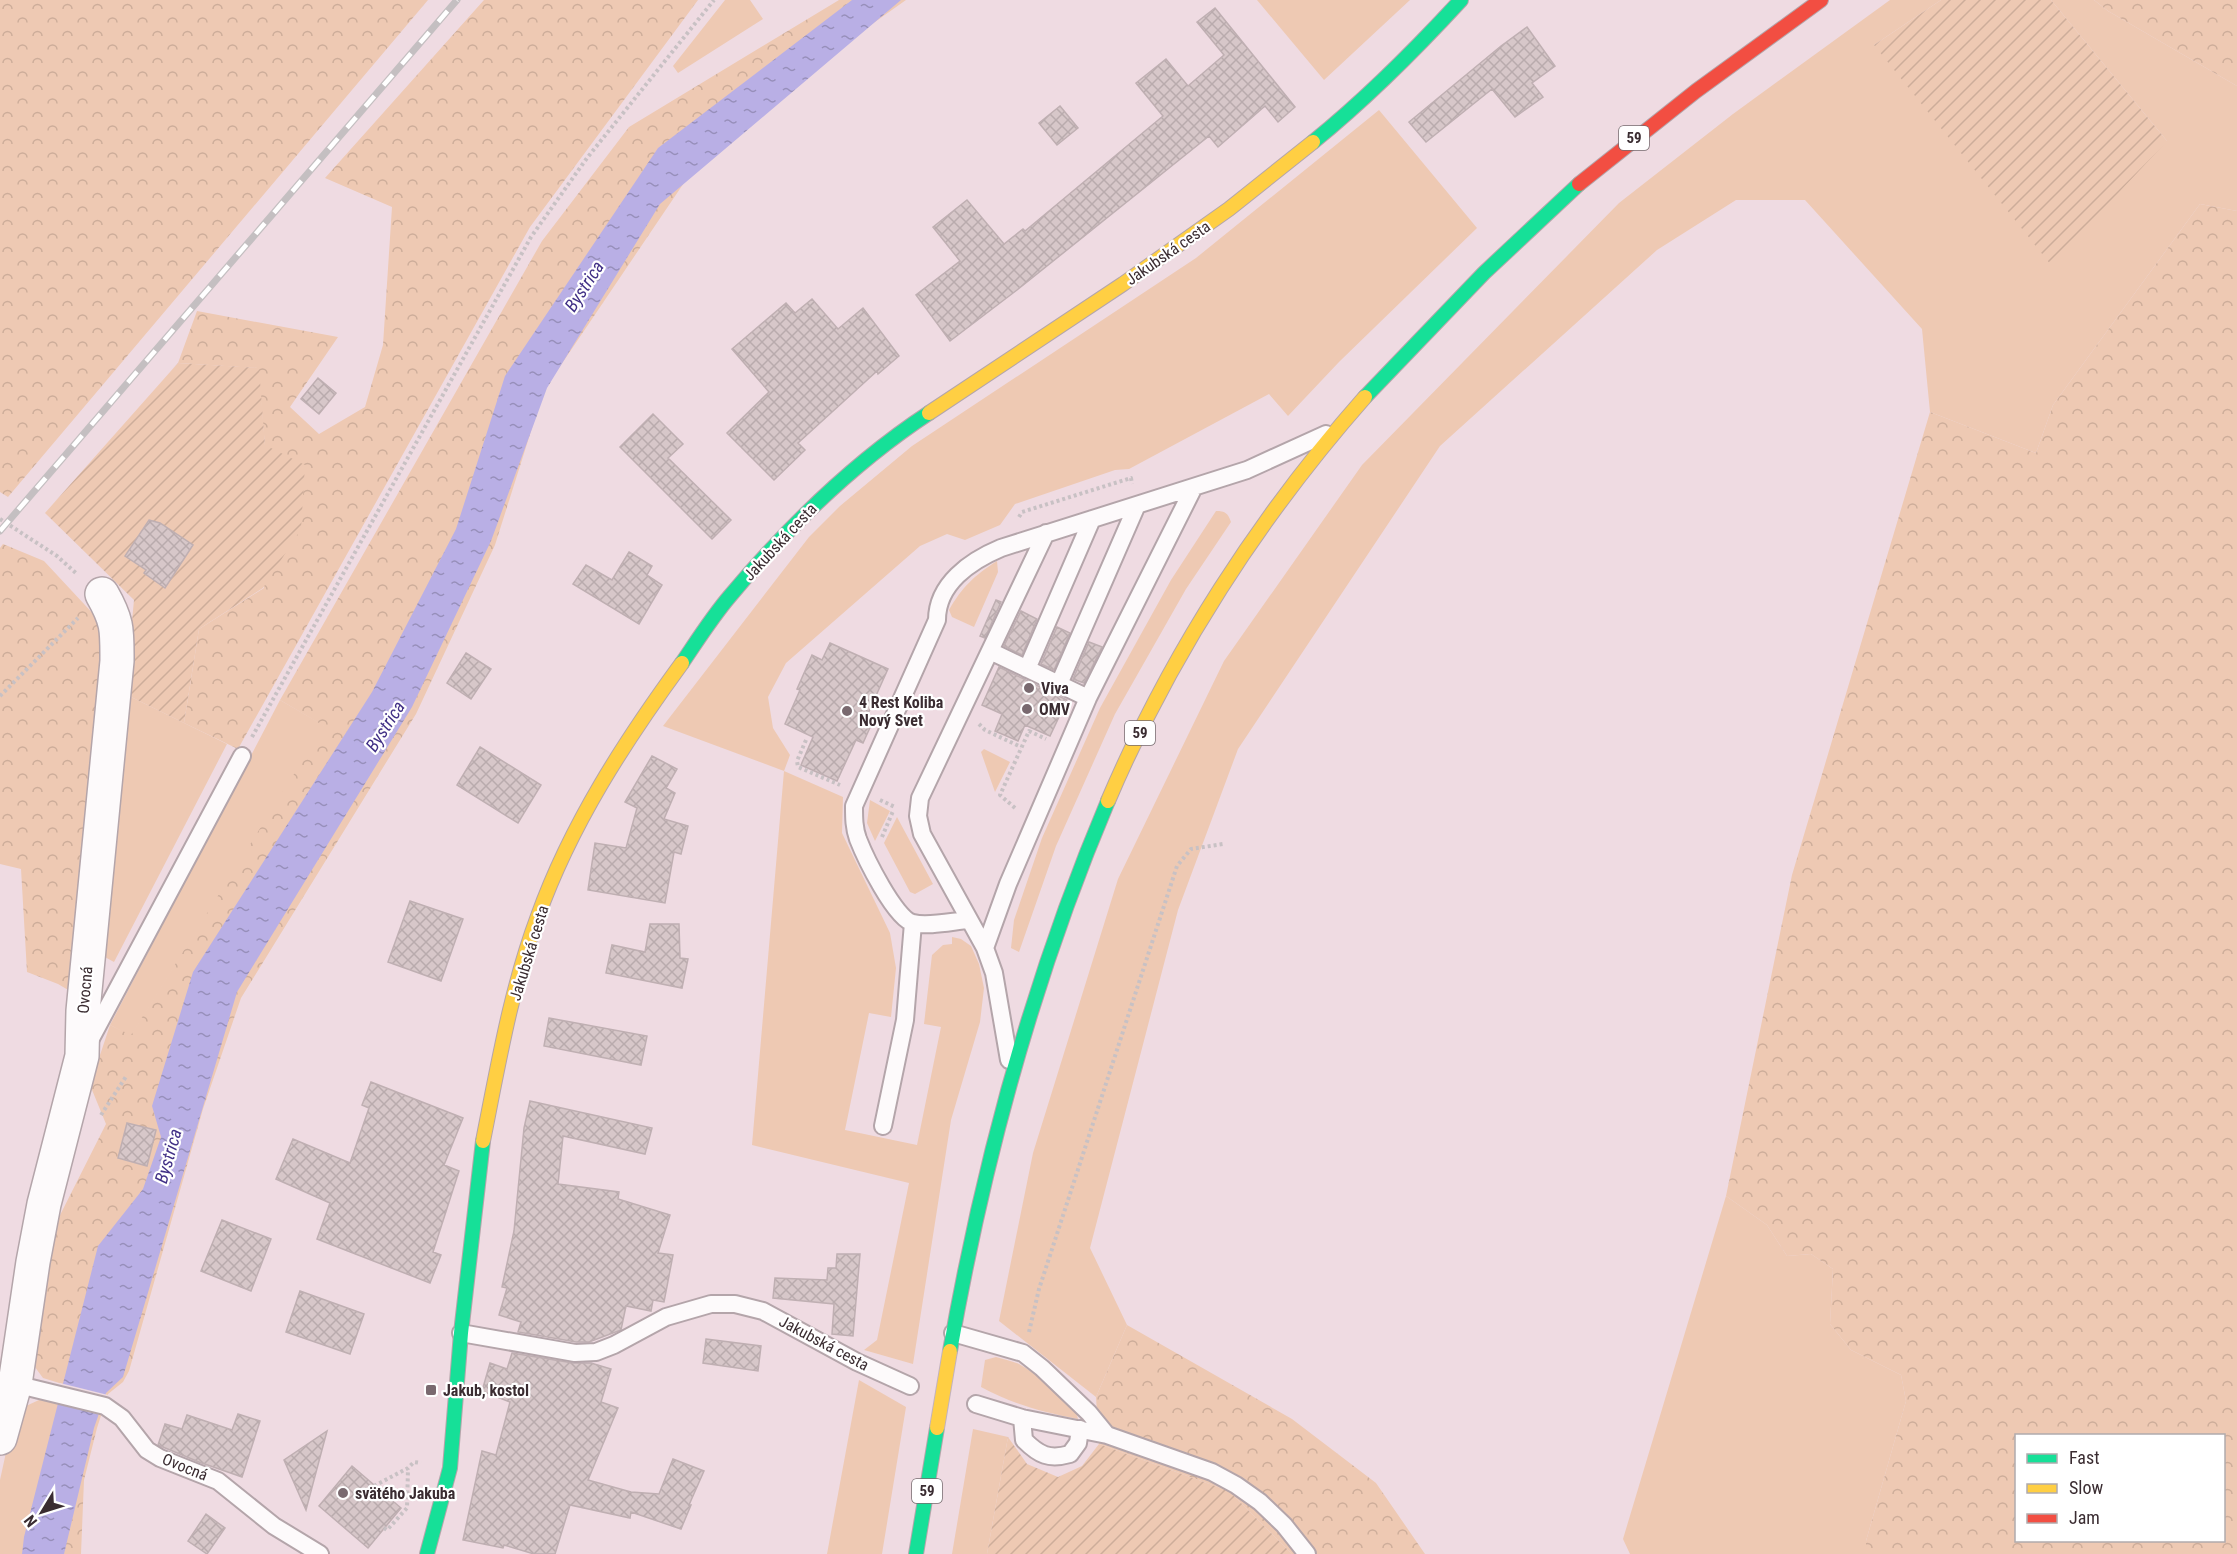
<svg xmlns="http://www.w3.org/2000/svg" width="2237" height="1554" viewBox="0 0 2237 1554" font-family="'Roboto Condensed',sans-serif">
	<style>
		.green { fill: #eec9b3 }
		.forest { fill: url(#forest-crowns); fill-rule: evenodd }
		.garden { fill: url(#garden-furrows) }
		.water { fill: url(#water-ripples) }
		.pier { fill: #efdbe2 }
		.building { fill: url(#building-cross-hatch); stroke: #bfafb2; stroke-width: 1.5 }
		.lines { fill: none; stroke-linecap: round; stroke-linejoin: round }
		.lane-casing { stroke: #b4a5aa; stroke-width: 20 }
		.street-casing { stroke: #b4a5aa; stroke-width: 36 }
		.fast-casing { stroke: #b4a5aa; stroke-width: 16 }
		.slow-casing { stroke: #b4a5aa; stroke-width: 16 }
		.jam-casing { stroke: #b4a5aa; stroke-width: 16 }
		.path { stroke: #c8c1c4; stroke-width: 4; stroke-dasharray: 3 3; stroke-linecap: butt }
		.lane { stroke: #fdfafb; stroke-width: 16 }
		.street { stroke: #fdfafb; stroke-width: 33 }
		.fast { stroke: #16e098; stroke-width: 14 }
		.slow { stroke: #ffcf43; stroke-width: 14 }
		.jam { stroke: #f24e42; stroke-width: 14 }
		.rail-casing { stroke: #c4bfc1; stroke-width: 7 }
		.rail { stroke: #fff; stroke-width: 4.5; stroke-dasharray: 14; stroke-linecap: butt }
		.slow-bridge-casing { stroke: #c2b2bd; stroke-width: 16; stroke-linecap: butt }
		.slow-bridge { stroke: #ffcf43; stroke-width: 14 }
		.poi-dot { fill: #79696f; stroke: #fff; stroke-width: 2 }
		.labels { text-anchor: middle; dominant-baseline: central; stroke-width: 4.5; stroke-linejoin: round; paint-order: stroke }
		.shield { fill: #fff; stroke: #756b6f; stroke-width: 1.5 }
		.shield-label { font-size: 15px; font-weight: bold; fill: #3a2c31 }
		.street-label { font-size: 16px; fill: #3a2c31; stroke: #fff }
		.poi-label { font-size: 16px; font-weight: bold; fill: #3a2c31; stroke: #fff; text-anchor: start }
		.water-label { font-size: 18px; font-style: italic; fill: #423186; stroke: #fff }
	</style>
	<defs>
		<pattern id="forest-crowns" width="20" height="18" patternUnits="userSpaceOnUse" patternTransform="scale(1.5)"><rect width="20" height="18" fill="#eec9b3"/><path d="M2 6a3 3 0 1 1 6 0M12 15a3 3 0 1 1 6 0" fill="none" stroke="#cdad9a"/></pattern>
		<pattern id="garden-furrows" width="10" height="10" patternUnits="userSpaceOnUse" patternTransform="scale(1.5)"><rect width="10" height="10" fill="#eec9b3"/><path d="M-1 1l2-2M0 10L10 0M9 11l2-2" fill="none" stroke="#cdad9a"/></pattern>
		<pattern id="water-ripples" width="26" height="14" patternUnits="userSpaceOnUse" patternTransform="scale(1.5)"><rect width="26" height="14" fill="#b9afe5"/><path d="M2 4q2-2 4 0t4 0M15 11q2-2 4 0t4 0" fill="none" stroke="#978fba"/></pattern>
		<pattern id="building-cross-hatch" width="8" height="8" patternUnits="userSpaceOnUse" patternTransform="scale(1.5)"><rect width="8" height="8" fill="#d7c7c9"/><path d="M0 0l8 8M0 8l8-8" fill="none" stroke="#b9abad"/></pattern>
	</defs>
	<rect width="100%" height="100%" fill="#efdbe2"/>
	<!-- green -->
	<path class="green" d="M725 0H750L763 19 678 73 673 66Z
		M1257 0H1410L1324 80Z
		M1890 0H1941L1874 45 2167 141 2051 0H2094L2108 11 2237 86V211L2200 204 2053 405 2036 453 1930 412 1922 329 1805 200H1736L1657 250 1440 446 1238 749 1178 910 1090 1248 1127 1325 1096 1397 999 1321 1033 1153 1118 879 1224 661 1362 465 1619 203 1733 114Z
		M1379 110 1477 228 1339 362 1288 416 1269 394 1129 469 1115 470 1015 504 1000 525 965 540 947 534 920 546 786 663 768 697 773 728 790 755 784 771 843 797 842 833 890 933 896 968 891 1017 869 1013 845 1130 917 1145 941 1027 924 1024 932 955 943 945 952 944V937L961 939 971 946 979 964 984 988 980 1022 951 1120 913 1364 864 1350 877 1340 909 1183 752 1145 784 771 663 726 809 537 840 506 912 446 1196 258Z
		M1216 511C1225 511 1228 513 1231 522L1186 589 1115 714 1056 846 1019 952 1011 948 1014 920 1042 838 1100 708 1171 580Z
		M997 561 998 572 974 627 952 617 949 610C962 587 975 575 997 561Z
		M125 694 227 744 114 962 103 956Z
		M280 700 325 726 131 1036 110 1025Z
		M984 749 1010 762 995 792 981 752Z
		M870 800 890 811 875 841 867 823Z
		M897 817 933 884 915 894 910 892 884 843Z
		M1726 1196 1767 1225 1787 1256 1811 1254 1833 1269 1830 1324 1851 1350 1901 1375 1906 1401 1866 1541V1554H1630L1623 1539Z
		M996 1357C1003 1359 1012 1361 1019 1364 1035 1373 1076 1401 1078 1419 1043 1412 1012 1404 981 1387L985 1360Z
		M859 1380 906 1407 882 1554H827Z
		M39 1400 62 1401 30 1554H0V1480L15 1411Z
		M973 1429 1008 1437 987 1554H952Z"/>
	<!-- forest -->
	<path class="forest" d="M0 0H428L8 497 0 492Z
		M484 0H698L530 227 238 749 184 723 199 629 264 588 265 446 258 368 178 363 197 311 338 337 290 407 319 434 365 407 383 345 392 207 325 178Z
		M839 0H906L717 134 544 390 495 545 416 714 241 998 203 1109 129 1371 123 1382 108 1394 97 1428 84 1480 81 1554H30L69 1386 43 1378 29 1359 53 1229 106 1124 90 1085 110 1025 131 1035 324 726 280 700 542 241 629 127Z
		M2094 0H2237V86L2108 11Z
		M2200 204 2237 211V1554H1866V1541L1906 1401 1901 1375 1851 1350 1830 1324 1833 1269 1811 1254 1787 1256 1767 1225 1726 1196 1792 875 1930 412 2036 453 2053 405ZM2016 1436H2224V1540H2016Z
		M3 544 44 561 98 619 104 652 75 994 58 984 27 972 21 869 0 864V548Z
		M1127 1325 1292 1419 1376 1483 1425 1554H1292L1229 1491 1099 1444 1096 1397Z"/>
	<!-- garden -->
	<path class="garden" d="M1941 0H2051L2167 141 2051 265 1874 45Z
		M178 363 259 368 265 445 305 465 301 529 263 588 199 629 184 723 125 694 134 600 45 513Z
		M1008 1437 1027 1464 1058 1477 1082 1466 1099 1444 1229 1491 1292 1554H987Z"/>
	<!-- water -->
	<path class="water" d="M852 0H901L660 204 547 388 491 541 412 707 237 992 123 1377 106 1393 94 1428 64 1554H22L24 1537 98 1246 143 1189 161 1137 152 1106 193 972 372 692 456 529 505 376 658 148Z"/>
	<!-- pier -->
	<path class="pier" d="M60 1383 108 1395 101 1415 55 1403Z"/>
	<!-- building -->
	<path class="building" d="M1215 8 1295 107 1278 122 1265 106 1218 147 1209 136 1017 290 950 341 916 295 960 261 933 227 967 200 1004 244 1023 229 1025 231 1163 116 1136 83 1166 59 1188 86 1224 55 1197 22Z
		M1527 27 1555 66 1532 83 1543 97 1515 117 1492 89 1426 142 1409 122 1501 46Z
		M1060 106 1078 128 1057 145 1039 123Z
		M812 299 838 329 863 308 899 356 878 374 877 371 798 443 805 450 774 480 727 433 769 392 732 349 786 303 795 313Z
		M318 378 336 393 319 414 301 399Z
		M653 414 683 444 668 458 731 520 712 539 620 447Z
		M149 520 160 523 193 545 165 588 144 573 146 570 125 556Z
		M629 552 652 566 647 575 662 585 639 624 573 584 586 565 612 580Z
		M996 600 1001 602 985 638 980 636Z
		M1021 611 1037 619 1022 655 1004 646Z
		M1057 627 1070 633 1054 670 1041 664Z
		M1089 642 1102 647 1084 683 1073 679Z
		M830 643 888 669 866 718 873 721 863 743 856 740 837 781 801 765 813 737 785 724 800 690 797 689 812 655 822 660Z
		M466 653 491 669 471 699 447 683Z
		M999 667 1067 700 1050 736 1025 725 1018 741 995 731 1002 714 982 705Z
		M480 747 541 785 518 823 457 785Z
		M652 756 677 769 666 788 675 793 664 819 688 826 681 854 674 852 665 903 588 890 595 843 626 848 637 808 625 802Z
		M410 901 463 919 441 981 388 962Z
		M650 924H679L680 958 688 959 682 988 606 973 612 945 645 952Z
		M549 1018 647 1036 641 1065 544 1046Z
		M371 1082 463 1118 444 1165 459 1171 433 1252 441 1255 430 1283 317 1239 330 1203 276 1179 293 1139 350 1163 369 1108 362 1105Z
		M530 1101 652 1128 645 1154 563 1136 558 1184 619 1192 618 1199 670 1215 658 1253 673 1255 664 1302 653 1300 651 1311 626 1306 621 1330 589 1342H576L518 1332 521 1322 499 1315 507 1288 502 1287 514 1231 524 1128Z
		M127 1123 156 1130 147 1166 118 1158Z
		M222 1220 271 1239 251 1291 201 1271Z
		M837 1254H860L853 1336 832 1334 834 1304 773 1298 775 1278 827 1280 828 1268H836Z
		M300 1291 364 1314 350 1354 286 1332Z
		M706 1339 761 1346 758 1371 703 1363Z
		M512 1353 573 1363H591L611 1369 601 1402 618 1408 588 1480 631 1492 659 1494 673 1459 704 1471 689 1505H691L681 1529 631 1512 630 1518 570 1505 555 1554H534L504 1545 503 1548 463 1540 482 1451 496 1455 510 1402 482 1391 490 1363 507 1369Z
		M238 1414 260 1421 242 1477 199 1462 158 1445 165 1424 182 1429 187 1415 232 1430Z
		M327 1431 306 1510 284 1460Z
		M352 1466 401 1508 368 1548 319 1506Z
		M206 1514 225 1528 207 1554 188 1541Z"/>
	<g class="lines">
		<!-- lane casing -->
		<g class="lane-casing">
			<path id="lane" d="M990 651 1088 698
				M1027 669 1092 519
				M1059 684 1137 505
				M969 920C954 921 928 927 913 923 895 919 865 857 858 839 854 828 854 818 854 806L937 620C937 584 970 561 1001 548L1247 470 1326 434
				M985 948 1008 884 1088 698 1194 487
				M88 1044 242 756
				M1009 1060 994 973 985 948 922 834 918 816 920 798 1046 533
				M883 1126 905 1020 913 923
				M461 1333 575 1353 596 1352 614 1345 666 1317 711 1304H735L763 1311 857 1362 910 1386
				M953 1333 1023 1353 1042 1368 1089 1413 1107 1435
				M15 1384 105 1406 122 1418 147 1450 160 1458 218 1481 274 1526 320 1554
				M976 1404 1022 1418 1107 1435 1212 1472 1236 1485 1260 1502 1284 1525 1307 1554
				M1022 1418 1024 1440C1039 1455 1049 1460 1070 1454L1078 1443 1080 1429"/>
		</g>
		<!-- street casing -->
		<g class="street-casing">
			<path id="street" d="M0 1438 15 1384 33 1262 44 1204 82 1056 83 1011 117 661C117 630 118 622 102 594"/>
		</g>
		<!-- fast casing -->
		<g class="fast-casing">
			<path id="fast" d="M1313 142C1366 99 1415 50 1461 0
				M1365 397 1484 273 1579 184
				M682 663C697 641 712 617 730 596 788 527 853 463 929 413
				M950 1351C983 1163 1033 978 1108 801
				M427 1554 450 1468 461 1333 483 1141
				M916 1554 937 1428"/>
		</g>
		<!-- slow casing -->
		<g class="slow-casing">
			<path id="slow" d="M929 413 1123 284 1229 209 1313 142
				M1108 801C1170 655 1260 516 1365 397
				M483 1141C498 1066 511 988 538 916 571 824 625 741 682 663"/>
		</g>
		<!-- jam casing -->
		<g class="jam-casing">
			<path id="jam" d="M1579 184 1696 91 1821 0"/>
		</g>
		<!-- path -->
		<path class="path" d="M1019 517 1022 512 1131 478 1132 484
			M0 519 57 556 77 574
			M0 696 78 618
			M979 724 985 730 1021 747
			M252 737 531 237 587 158 714 0
			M806 740 797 761 798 767 840 785
			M880 800 895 807
			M1015 808 1000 795 1029 731 1046 739
			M882 837 893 811
			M101 1115 127 1075
			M1029 1332 1039 1289 1177 866 1191 849 1223 844
			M374 1486 408 1468 414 1462 421 1463
			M384 1528 387 1530 407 1508 408 1469"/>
		<!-- lane -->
		<use href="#lane" class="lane"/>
		<!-- street -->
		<use href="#street" class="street"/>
		<!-- fast -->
		<use href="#fast" class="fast"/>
		<!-- slow -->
		<use href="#slow" class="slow"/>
		<!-- jam -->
		<use href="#jam" class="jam"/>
		<!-- rail casing -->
		<g class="rail-casing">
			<path id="rail" d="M0 531 457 0"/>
		</g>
		<!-- rail -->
		<use href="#rail" class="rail"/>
		<!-- slow-bridge casing -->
		<g class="slow-bridge-casing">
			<path id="slow-bridge" d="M937 1428 950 1351"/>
		</g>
		<!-- slow-bridge -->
		<use href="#slow-bridge" class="slow-bridge"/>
	</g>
	<!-- markers -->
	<g class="poi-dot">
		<circle cx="1029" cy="688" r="6"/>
		<circle cx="1027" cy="709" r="6"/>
		<circle cx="847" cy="711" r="6"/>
		<rect x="425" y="1384" width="12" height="12" rx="3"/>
		<circle cx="343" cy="1493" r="6"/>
	</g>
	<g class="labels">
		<!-- shield labels -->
		<g class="shield">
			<rect x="1619" y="126" width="30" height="24" rx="4.5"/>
			<rect x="1125" y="721" width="30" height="24" rx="4.5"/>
			<rect x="912" y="1479" width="30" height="24" rx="4.5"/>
		</g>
		<g class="shield-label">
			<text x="1634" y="138">59</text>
			<text x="1140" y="733">59</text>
			<text x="927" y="1491">59</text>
		</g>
		<!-- street labels -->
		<g class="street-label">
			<text transform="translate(1168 253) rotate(-35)">Jakubská cesta</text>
			<text transform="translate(780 542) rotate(-47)">Jakubská cesta</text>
			<text transform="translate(529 953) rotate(-73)">Jakubská cesta</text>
			<text transform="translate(85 990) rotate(-85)">Ovocná</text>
			<text transform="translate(824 1343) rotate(28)">Jakubská cesta</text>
			<text transform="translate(185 1467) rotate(22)">Ovocná</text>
		</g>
		<!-- poi labels -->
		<g class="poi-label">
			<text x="1041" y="688">Viva</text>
			<text x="859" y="702">4 Rest Koliba<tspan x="859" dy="18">Nový Svet</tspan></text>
			<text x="1039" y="709">OMV</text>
			<text x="443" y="1390">Jakub, kostol</text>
			<text x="355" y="1493">svätého Jakuba</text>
		</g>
		<!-- water labels -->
		<g class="water-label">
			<text transform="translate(584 286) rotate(-57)">Bystrica</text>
			<text transform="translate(385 726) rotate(-57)">Bystrica</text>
			<text transform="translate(168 1156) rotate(-74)">Bystrica</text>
		</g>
	</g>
	<!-- legend -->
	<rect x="2015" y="1434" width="210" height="108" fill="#ffffff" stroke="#b0abad" stroke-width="1.5"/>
	<rect x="2027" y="1454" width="30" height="9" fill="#16e098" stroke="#b0abad" stroke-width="1.5"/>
	<text x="2069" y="1464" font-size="18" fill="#3a2c31">Fast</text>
	<rect x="2027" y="1484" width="30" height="9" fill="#ffcf43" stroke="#b0abad" stroke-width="1.5"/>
	<text x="2069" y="1494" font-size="18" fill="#3a2c31">Slow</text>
	<rect x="2027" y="1514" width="30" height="9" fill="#f24e42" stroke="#b0abad" stroke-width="1.5"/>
	<text x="2069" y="1524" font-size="18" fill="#3a2c31">Jam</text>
	<!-- north arrow -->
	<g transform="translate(42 1512) rotate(232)" stroke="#ffffff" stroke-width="4.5" paint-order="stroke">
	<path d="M0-4.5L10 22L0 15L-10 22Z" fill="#3a2c31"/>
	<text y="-9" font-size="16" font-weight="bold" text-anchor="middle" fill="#3a2c31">N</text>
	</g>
</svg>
